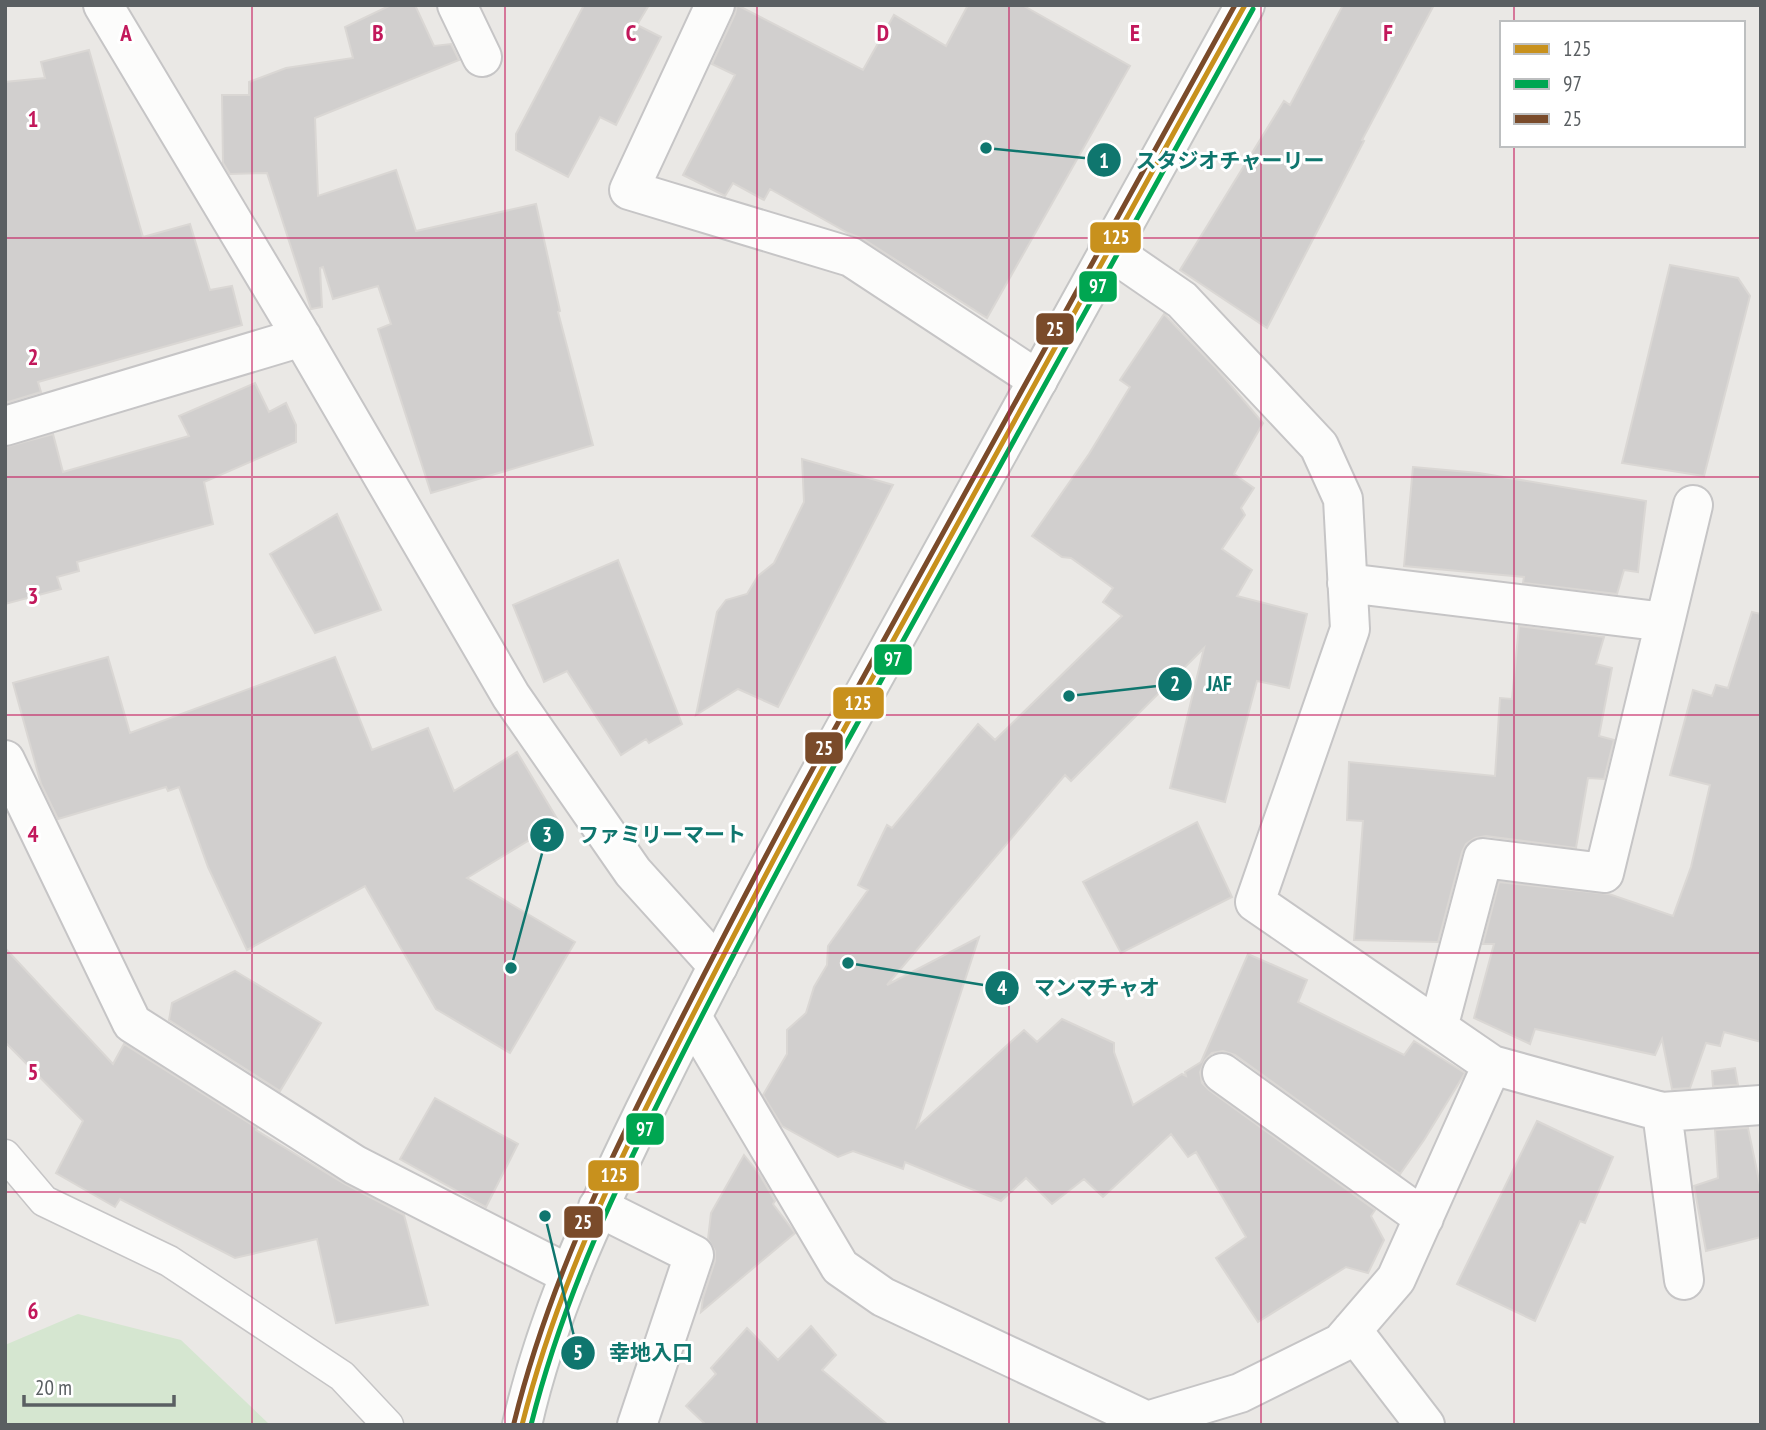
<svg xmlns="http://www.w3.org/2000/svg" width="1766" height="1430" viewBox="0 0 1766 1430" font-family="'PT Sans Narrow','Noto Sans JP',sans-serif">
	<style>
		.green { fill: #d5e6d0 }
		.building { fill: #d1cfce; stroke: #dad7d4; stroke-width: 2 }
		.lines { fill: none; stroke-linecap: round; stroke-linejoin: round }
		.service-casing { stroke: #c6c5c6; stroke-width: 33 }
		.minor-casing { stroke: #c6c5c6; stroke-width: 42 }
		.secondary-casing { stroke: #c5c5c5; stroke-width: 42 }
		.service { stroke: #fcfcfb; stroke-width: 30 }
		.minor { stroke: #fcfcfb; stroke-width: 38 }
		.secondary { stroke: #fcfcfb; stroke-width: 38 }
		.bus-1-casing { stroke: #fff; stroke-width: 10 }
		.bus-2-casing { stroke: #fff; stroke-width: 10 }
		.bus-3-casing { stroke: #fff; stroke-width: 10 }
		.bus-1 { stroke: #c8911d; stroke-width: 5 }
		.bus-2 { stroke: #00a651; stroke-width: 5 }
		.bus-3 { stroke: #7a4b2a; stroke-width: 5 }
		.grid { fill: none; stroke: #c2185b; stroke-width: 2; stroke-opacity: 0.55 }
		.grid-label { font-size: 23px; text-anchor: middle; font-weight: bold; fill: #c2185b; stroke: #fff; stroke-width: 6; stroke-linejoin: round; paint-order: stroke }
		.leader { fill: none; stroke: #0f766e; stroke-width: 2.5 }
		.callout-dot { fill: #0f766e; stroke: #fff; stroke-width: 2.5 }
		.mark-label { font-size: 21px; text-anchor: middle; font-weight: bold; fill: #fff }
		.callout-label { font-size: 21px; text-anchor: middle; font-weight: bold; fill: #0f766e; stroke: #fff; stroke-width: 6; stroke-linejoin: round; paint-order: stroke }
		.line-badge { stroke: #fff; stroke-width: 2.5 }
		.badge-label { font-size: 19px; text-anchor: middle; font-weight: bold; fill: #fff }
	</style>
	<rect width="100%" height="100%" fill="#eae8e5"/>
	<!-- green -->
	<path class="green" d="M78 1314 181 1340 268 1423 5 1425V1345Z"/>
	<!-- building -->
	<path class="building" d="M391 5H415L434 46 451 44 459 60 315 118 318 196 396 170 416 231 536 204 560 311 558 312 593 445 431 493 378 329 391 324 378 286 333 299 323 267 320 268 322 307 311 309 267 173 230 174 223 163 222 95H249V82L286 68 353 58 345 27Z
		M584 5H649L637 25 661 37 616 125 600 117 568 177 516 150V134Z
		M737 5 863 70 894 15 946 46 968 5H1022L1130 66 987 318 863 239 848 233 770 189 764 200 733 183 725 196 683 175 735 75 712 64 735 14Z
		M1343 5H1434L1362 140 1364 141 1267 328 1180 270 1284 101 1290 105Z
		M89 50 143 237 190 224 210 290 232 286 242 325 38 382 41 392 5 403V82L45 78 41 62Z
		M1670 265 1738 278 1750 296 1704 476 1622 463Z
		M1164 314 1217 369 1263 423 1234 474 1254 488 1241 508 1245 515 1222 549 1252 570 1237 596 1307 614 1289 688 1257 681 1225 802 1170 788 1204 648 1071 781 1065 775 887 985 979 937 917 1127 1024 1030 1037 1042 1062 1019 1114 1043V1052L1133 1105 1182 1074 1186 1076 1185 1072 1201 1062 1248 954 1307 980 1298 1002 1404 1055 1414 1041 1465 1073 1424 1140 1400 1174 1235 1055 1223 1051 1212 1053 1205 1060 1200 1072 1202 1083 1209 1090 1375 1210 1371 1216 1384 1240 1368 1273 1346 1267 1258 1322 1216 1258 1246 1237 1196 1152 1188 1157 1171 1134 1103 1197 1084 1179 1052 1204 1026 1178 1001 1201 905 1162 903 1169 853 1151 838 1157 782 1126 763 1095 787 1054V1030L806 1013 814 987 827 965 828 946 868 890 858 885 887 825 892 828 978 724 995 740 1122 616 1103 602 1113 588 1071 558 1062 557 1032 536 1089 454 1130 387 1120 380Z
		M255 383 269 412 286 403 296 425V442L204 482 213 524 77 562 79 571 57 577 61 589 5 604V447L53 434 63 472 189 436 179 416Z
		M802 459 893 485 778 707 738 689 696 715 717 612 726 600 747 594 758 576 774 563 804 502Z
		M1413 467 1479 473 1646 501 1638 572 1624 570 1617 594 1523 583 1524 577 1404 566Z
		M337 514 381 610 315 633 270 554Z
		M618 560 682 724 649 743 646 739 621 755 567 671 544 682 513 605Z
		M1752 612 1761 614V1042L1724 1032 1720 1046 1706 1043 1690 1088 1672 1089 1662 1039 1655 1055 1535 1029 1530 1044 1474 1018 1494 944H1483L1499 882 1609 894 1673 916 1691 867 1710 785 1670 775 1693 690 1712 696 1716 685 1728 688Z
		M1519 626 1604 637 1596 664 1612 668 1599 736 1614 740 1604 779 1588 778 1576 848 1486 836 1475 838 1466 844 1462 852 1438 942 1354 940 1363 821 1347 820 1349 762 1495 776 1500 698 1512 699Z
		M108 657 130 733 335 657 372 750 428 728 454 791 517 752 559 822 467 878 575 942 510 1053 436 1009 365 886 247 950 208 867 179 787 168 791 166 787 58 819 41 784 13 683Z
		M1197 822 1232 897 1121 953 1083 882Z
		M5 948 113 1064 124 1044 257 1128 256 1130 343 1183 404 1215 428 1305 336 1323 317 1239 235 1258 120 1199 115 1207 56 1173 83 1121 5 1042Z
		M235 971 321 1023 280 1091 169 1020 172 1003Z
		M1735 1068 1738 1085 1713 1086 1712 1071Z
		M435 1098 518 1144 486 1207 400 1159Z
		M1537 1121 1613 1157 1585 1223 1580 1221 1535 1321 1457 1284Z
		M1748 1128 1761 1190V1237L1706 1251 1694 1186 1718 1178 1715 1130Z
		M744 1155 760 1175 775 1201 773 1204 795 1233 701 1312 703 1298 715 1261V1251L708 1239 711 1213Z
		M811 1326 836 1355 822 1370 888 1425H706L686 1406 716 1374 711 1368 747 1328 778 1360Z"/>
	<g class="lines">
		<!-- service casing -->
		<g class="service-casing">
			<path id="service" d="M5 1155 44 1201 169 1261 342 1376 388 1425"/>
		</g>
		<!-- minor casing -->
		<g class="minor-casing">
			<path id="minor" d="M103 5 297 329 511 696 633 872 718 966
				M457 5 482 57
				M715 5 629 190 851 257 1038 380
				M1108 249 1182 300 1319 446 1343 499 1350 629 1255 902 1492 1065 1662 1112 1761 1105
				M5 426 302 337
				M1347 583 1665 622 1604 873 1483 858 1438 1028
				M1665 622 1693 505
				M5 760 132 1023 355 1165 570 1275
				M692 1017 840 1267 883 1297 1147 1421 1240 1393 1341 1343 1396 1279 1492 1065
				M1222 1073 1424 1218
				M1662 1112 1684 1280
				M598 1207 694 1255 637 1425
				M1352 1330 1425 1425"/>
		</g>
		<!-- secondary casing -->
		<g class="secondary-casing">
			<path id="secondary" d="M522 1425C547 1314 595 1213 644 1112 702 994 763 878 826 763 965 511 1103 257 1245 5"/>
		</g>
		<!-- service -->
		<use href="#service" class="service"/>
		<!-- minor -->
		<use href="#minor" class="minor"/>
		<!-- secondary -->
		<use href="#secondary" class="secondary"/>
		<!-- bus-1 casing -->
		<g class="bus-1-casing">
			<path id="bus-1" d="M522 1425C555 1294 612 1174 673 1054 726 949 781 845 837 742 973 496 1108 250 1245 5"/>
		</g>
		<!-- bus-2 casing -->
		<g class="bus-2-casing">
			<path id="bus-2" d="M531 1425C563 1297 619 1180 678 1063 731 958 786 854 842 751 979 504 1114 256 1253 9"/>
		</g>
		<!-- bus-3 casing -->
		<g class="bus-3-casing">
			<path id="bus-3" d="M514 1423C546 1293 603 1172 664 1053 717 948 771 844 828 741 963 496 1098 250 1235 5"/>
		</g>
		<!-- bus-1 -->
		<use href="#bus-1" class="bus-1"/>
		<!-- bus-2 -->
		<use href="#bus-2" class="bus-2"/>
		<!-- bus-3 -->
		<use href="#bus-3" class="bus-3"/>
	</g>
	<!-- grid -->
	<path class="grid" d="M252 5V1425M505 5V1425M757 5V1425M1009 5V1425M1261 5V1425M1514 5V23M1514 145V1425M5 238H1761M5 477H1761M5 715H1761M5 953H1761M5 1192H1761"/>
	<g class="grid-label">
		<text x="126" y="41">A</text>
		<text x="378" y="41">B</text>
		<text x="631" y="41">C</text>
		<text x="883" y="41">D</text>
		<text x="1135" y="41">E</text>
		<text x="1388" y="41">F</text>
		<text x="33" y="127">1</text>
		<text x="33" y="365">2</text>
		<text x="33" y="604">3</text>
		<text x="33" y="842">4</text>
		<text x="33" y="1080">5</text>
		<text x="33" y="1319">6</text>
	</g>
	<!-- callouts -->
	<path class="leader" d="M986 148L1104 160M1069 696L1175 684M511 968L547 835M848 963L1002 988M545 1216L578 1353"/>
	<g class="callout-dot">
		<circle cx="986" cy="148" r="7"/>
		<circle cx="1069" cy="696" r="7"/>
		<circle cx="511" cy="968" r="7"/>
		<circle cx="848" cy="963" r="7"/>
		<circle cx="545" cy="1216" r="7"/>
		<circle cx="1104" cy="160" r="18"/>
		<circle cx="1175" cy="684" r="18"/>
		<circle cx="547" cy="835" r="18"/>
		<circle cx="1002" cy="988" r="18"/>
		<circle cx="578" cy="1353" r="18"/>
	</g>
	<g class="mark-label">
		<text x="1104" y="168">1</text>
		<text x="1175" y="691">2</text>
		<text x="547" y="842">3</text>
		<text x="1002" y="995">4</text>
		<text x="578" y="1360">5</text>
	</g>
	<g class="callout-label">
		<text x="1230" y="168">スタジオチャーリー</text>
		<text x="1219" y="691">JAF</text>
		<text x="662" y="842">ファミリーマート</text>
		<text x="1097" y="995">マンマチャオ</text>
		<text x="651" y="1360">幸地入口</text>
	</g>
	<g class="line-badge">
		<rect x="1089" y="221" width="53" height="33" rx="7" fill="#c8911d"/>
		<rect x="1078" y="270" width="40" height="33" rx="7" fill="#00a651"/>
		<rect x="1035" y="312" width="40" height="34" rx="7" fill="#7a4b2a"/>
		<rect x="873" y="643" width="40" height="33" rx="7" fill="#00a651"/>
		<rect x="832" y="686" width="53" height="34" rx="7" fill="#c8911d"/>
		<rect x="804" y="731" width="40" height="34" rx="7" fill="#7a4b2a"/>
		<rect x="625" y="1112" width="40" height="34" rx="7" fill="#00a651"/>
		<rect x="587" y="1159" width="53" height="33" rx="7" fill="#c8911d"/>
		<rect x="563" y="1205" width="41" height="34" rx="7" fill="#7a4b2a"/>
	</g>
	<g class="badge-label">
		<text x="1116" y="244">125</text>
		<text x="1098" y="293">97</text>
		<text x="1055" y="336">25</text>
		<text x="893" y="666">97</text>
		<text x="858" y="710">125</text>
		<text x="824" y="755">25</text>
		<text x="645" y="1136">97</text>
		<text x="614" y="1182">125</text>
		<text x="583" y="1229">25</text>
	</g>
	<!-- border -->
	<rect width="1766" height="1430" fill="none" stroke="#5a5f62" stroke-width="14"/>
	<!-- legend -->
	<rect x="1500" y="21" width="245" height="126" fill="#ffffff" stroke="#bdbfc0" stroke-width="2"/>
	<rect x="1514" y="44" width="35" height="10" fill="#c8911d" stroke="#bdbfc0" stroke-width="2"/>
	<text x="1563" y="56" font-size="21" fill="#5a5f62">125</text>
	<rect x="1514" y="79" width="35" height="10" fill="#00a651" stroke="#bdbfc0" stroke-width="2"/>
	<text x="1563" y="91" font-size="21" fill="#5a5f62">97</text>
	<rect x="1514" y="114" width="35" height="10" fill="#7a4b2a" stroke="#bdbfc0" stroke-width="2"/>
	<text x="1563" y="126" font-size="21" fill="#5a5f62">25</text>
	<!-- scale -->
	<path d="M24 1395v10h150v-10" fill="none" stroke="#5a5f62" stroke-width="3.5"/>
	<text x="35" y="1395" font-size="21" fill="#5a5f62" stroke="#ffffff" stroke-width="5" paint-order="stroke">20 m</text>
</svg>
